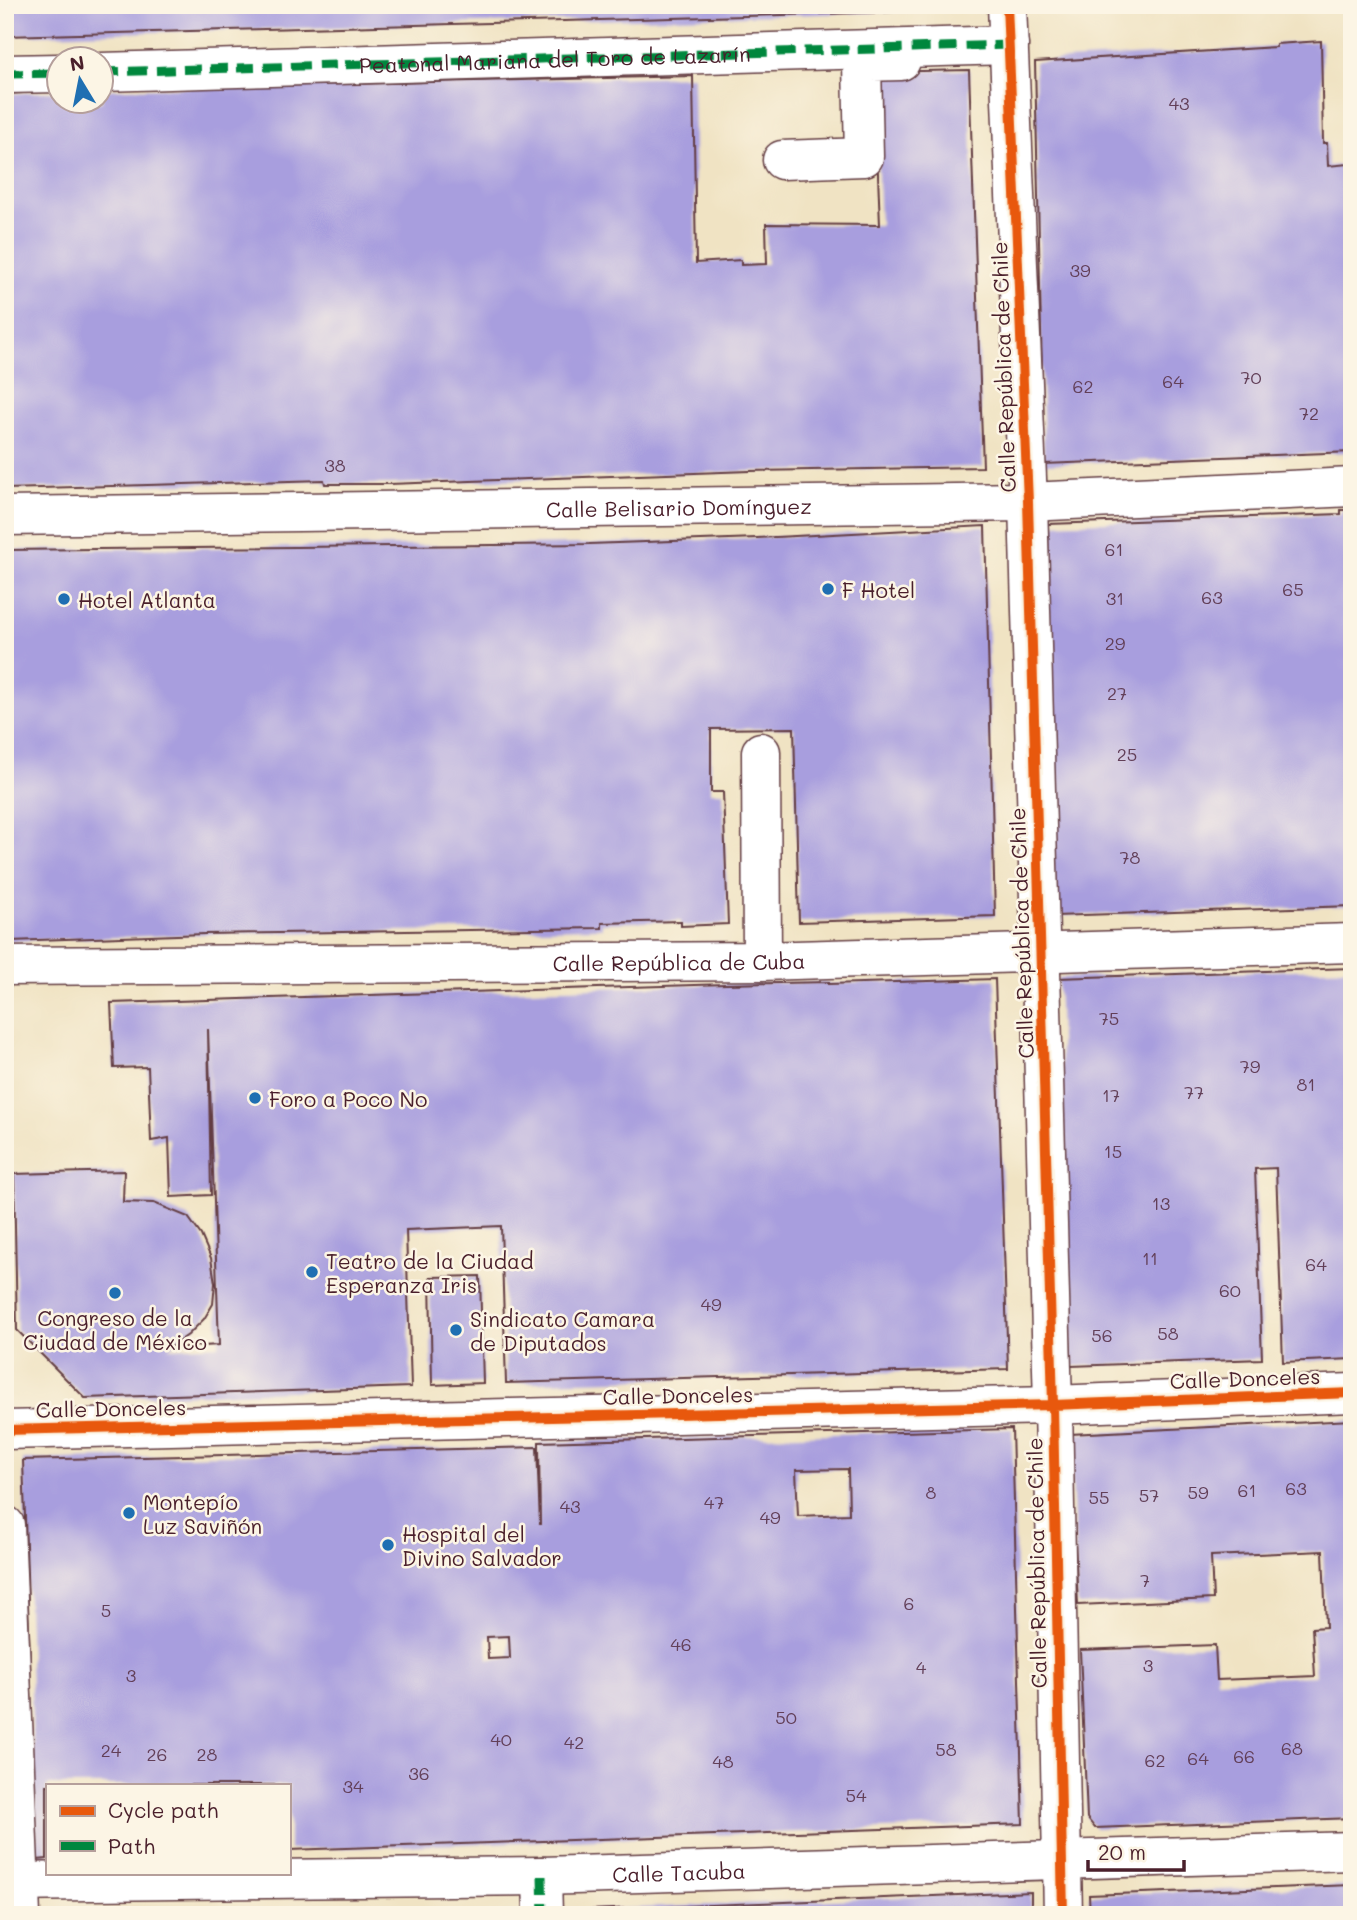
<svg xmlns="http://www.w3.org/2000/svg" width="1357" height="1920" viewBox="0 0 1357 1920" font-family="Mali,sans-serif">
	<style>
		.building { fill: #a89ede; fill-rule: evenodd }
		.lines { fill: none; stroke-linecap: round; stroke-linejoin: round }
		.minor-casing { stroke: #633c42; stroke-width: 41 }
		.minor { stroke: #fff; stroke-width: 38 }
		.quiet { stroke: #00873e; stroke-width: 9; stroke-dasharray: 18 9; stroke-linecap: butt }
		.cycleway-casing { stroke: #fcf5e5; stroke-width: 15 }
		.cycleway { stroke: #e8590c; stroke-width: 10 }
		.poi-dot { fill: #1f6fb2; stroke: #fcf5e5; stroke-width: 2.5 }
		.labels { text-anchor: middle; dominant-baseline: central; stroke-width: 5; stroke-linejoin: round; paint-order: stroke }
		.number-label { font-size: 18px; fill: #623f58 }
		.street-label { font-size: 21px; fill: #4a1f2b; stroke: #fcf5e5 }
		.poi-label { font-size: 21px; fill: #4a1f2b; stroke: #fcf5e5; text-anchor: start }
	</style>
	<rect width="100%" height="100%" fill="#fcf5e5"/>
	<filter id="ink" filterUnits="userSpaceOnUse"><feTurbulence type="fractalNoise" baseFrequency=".0143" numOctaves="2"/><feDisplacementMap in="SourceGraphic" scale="14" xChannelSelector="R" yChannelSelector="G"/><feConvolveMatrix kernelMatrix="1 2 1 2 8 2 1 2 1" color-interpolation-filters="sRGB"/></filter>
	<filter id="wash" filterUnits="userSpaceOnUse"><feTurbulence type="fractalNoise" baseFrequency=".00686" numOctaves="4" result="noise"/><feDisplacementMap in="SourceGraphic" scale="28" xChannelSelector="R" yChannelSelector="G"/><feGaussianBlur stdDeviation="1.57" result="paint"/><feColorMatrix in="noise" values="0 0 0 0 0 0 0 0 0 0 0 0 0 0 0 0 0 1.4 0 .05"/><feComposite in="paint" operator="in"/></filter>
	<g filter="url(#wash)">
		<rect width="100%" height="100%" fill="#f0e3c3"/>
		<g id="blocks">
			<!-- building -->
			<path class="building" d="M5 5H968V10L5 36Z
				M1321 41 1323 143H1327L1328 166 1348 164 1349 167H1352V452L1044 464 1035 62 1276 47V44Z
				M969 70 983 467 750 471 389 484H325L324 480 5 489V94L60 91V102H102V90L125 89 693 76 696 263 741 260V265L767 264 766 224 880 225 874 72Z
				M1341 510H1352V906L1054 916 1048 524 1341 514Z
				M985 526 995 916 799 922 794 728 711 729V792H723L728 924 681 926V921L602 923V928L205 934 10 941 5 796V550L589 544 757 538Z
				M1352 968V1359L1283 1362 1276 1168 1255 1169 1262 1359 1071 1366 1058 978Z
				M995 979 1008 1369 506 1383 501 1226 406 1230 411 1387 85 1398 17 1330 14 1174 124 1171 123 1202 154 1203 188 1217 201 1235 211 1258 215 1283 213 1304 204 1319 188 1335 169 1348 219 1345 208 1029 211 1195 171 1197 169 1138 151 1141 148 1067 114 1068 111 1003 727 984 829 982V984Z
				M480 1276 483 1383 432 1385 430 1277Z
				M1352 1420V1818L1095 1828 1087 1818 1080 1650 1215 1645 1217 1680 1315 1676 1312 1628 1326 1627 1323 1551 1211 1556 1213 1599 1078 1605 1070 1434Z
				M1012 1429 1023 1824 289 1850V1785H47V1859L37 1860 23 1460 537 1447 540 1525 539 1442ZM848 1469 849 1514 798 1516 796 1470ZM509 1636 510 1658 488 1659 487 1637Z
				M1352 1885V1915H1090L1089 1895Z
				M1031 1892V1915H566V1911Z"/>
		</g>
	</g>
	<g filter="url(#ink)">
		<use href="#blocks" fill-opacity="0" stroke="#633c42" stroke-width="2"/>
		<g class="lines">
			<!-- minor casing -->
			<g class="minor-casing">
				<g id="minor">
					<path d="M1007 5 1028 502 1053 1405 1063 1915"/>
					<path id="s1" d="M102 72 1009 45"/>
					<path d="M5 74 60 73"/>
					<path d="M782 160 864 157 862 62 901 61"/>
					<path id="s2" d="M5 516 1028 502 1352 487"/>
					<path d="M761 752 762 961"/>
					<path id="s3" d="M5 966 762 961 1352 943"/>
					<path d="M5 1430 1053 1405 1352 1393"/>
					<path d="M5 1525 21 1915"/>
					<path d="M542 1876 543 1915"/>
					<path id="s4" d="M5 1882 542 1876 1352 1851"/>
				</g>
			</g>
			<!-- minor -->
			<use href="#minor" class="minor"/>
			<!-- quiet -->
			<path class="quiet" d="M102 72 1009 45
				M5 74 60 73
				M542 1876 543 1915"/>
			<!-- cycleway casing -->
			<g class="cycleway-casing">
				<path id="cycleway" d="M1007 5 1028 502 1053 1405 1063 1915
					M5 1430 1053 1405 1352 1393"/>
			</g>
			<!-- cycleway -->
			<use href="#cycleway" class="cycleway"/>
		</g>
	</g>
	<!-- markers -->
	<g class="poi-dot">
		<circle cx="828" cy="589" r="7"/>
		<circle cx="64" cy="599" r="7"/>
		<circle cx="255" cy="1098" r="7"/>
		<circle cx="312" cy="1272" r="7"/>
		<circle cx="115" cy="1293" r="7"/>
		<circle cx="456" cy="1330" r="7"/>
		<circle cx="129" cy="1513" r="7"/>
		<circle cx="388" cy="1545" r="7"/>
	</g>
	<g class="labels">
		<!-- number labels -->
		<g class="number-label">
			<text x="1179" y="103">43</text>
			<text x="1080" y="270">39</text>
			<text x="1251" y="377">70</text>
			<text x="1173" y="381">64</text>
			<text x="1083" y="386">62</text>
			<text x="1309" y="413">72</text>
			<text x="335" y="465">38</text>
			<text x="1114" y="549">61</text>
			<text x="1293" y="589">65</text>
			<text x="1212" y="597">63</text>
			<text x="1115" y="598">31</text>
			<text x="1115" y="643">29</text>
			<text x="1117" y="693">27</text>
			<text x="1127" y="754">25</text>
			<text x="1130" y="857">78</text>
			<text x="1109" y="1018">75</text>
			<text x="1250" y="1066">79</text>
			<text x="1306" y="1084">81</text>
			<text x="1194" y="1092">77</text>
			<text x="1111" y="1095">17</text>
			<text x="1113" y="1151">15</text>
			<text x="1161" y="1203">13</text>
			<text x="1150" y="1258">11</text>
			<text x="1316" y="1264">64</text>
			<text x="1230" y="1290">60</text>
			<text x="711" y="1304">49</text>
			<text x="1168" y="1333">58</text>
			<text x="1102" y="1335">56</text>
			<text x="1296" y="1488">63</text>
			<text x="1247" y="1490">61</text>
			<text x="931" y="1492">8</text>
			<text x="1198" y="1492">59</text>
			<text x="1149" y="1495">57</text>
			<text x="1099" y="1497">55</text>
			<text x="714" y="1502">47</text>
			<text x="570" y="1506">43</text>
			<text x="770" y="1517">49</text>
			<text x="1145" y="1580">7</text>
			<text x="909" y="1603">6</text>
			<text x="106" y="1610">5</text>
			<text x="681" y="1644">46</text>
			<text x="1148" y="1665">3</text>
			<text x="921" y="1667">4</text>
			<text x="131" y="1675">3</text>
			<text x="786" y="1717">50</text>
			<text x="501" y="1739">40</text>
			<text x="574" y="1742">42</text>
			<text x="1292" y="1748">68</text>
			<text x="946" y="1749">58</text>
			<text x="111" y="1750">24</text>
			<text x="157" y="1754">26</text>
			<text x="207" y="1754">28</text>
			<text x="1244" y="1756">66</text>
			<text x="1198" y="1758">64</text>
			<text x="1155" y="1760">62</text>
			<text x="723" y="1761">48</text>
			<text x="419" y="1773">36</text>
			<text x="353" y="1786">34</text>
			<text x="856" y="1795">54</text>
		</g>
		<!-- street labels -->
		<g class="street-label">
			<text stroke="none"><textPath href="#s1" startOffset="453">Peatonal Mariana del Toro de Lazarín</textPath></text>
			<text transform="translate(1003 367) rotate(-92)">Calle República de Chile</text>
			<text stroke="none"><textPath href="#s2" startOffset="674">Calle Belisario Domínguez</textPath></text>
			<text transform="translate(1021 933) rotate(-92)">Calle República de Chile</text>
			<text stroke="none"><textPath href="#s3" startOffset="674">Calle República de Cuba</textPath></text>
			<text transform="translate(1245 1378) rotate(-2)">Calle Donceles</text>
			<text transform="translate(678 1395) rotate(-1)">Calle Donceles</text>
			<text transform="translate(111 1408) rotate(-1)">Calle Donceles</text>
			<text transform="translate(1036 1563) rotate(-91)">Calle República de Chile</text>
			<text stroke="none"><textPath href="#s4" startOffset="674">Calle Tacuba</textPath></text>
		</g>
		<!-- poi labels -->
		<g class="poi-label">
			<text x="842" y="589">F Hotel</text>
			<text x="78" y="599">Hotel Atlanta</text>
			<text x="269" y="1098">Foro a Poco No</text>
			<text x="326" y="1260">Teatro de la Ciudad<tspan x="326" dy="24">Esperanza Iris</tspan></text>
			<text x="115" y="1317" text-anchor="middle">Congreso de la<tspan x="115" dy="24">Ciudad de México</tspan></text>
			<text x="470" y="1318">Sindicato Camara<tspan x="470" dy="24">de Diputados</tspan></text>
			<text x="143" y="1501">Montepío<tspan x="143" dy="24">Luz Saviñón</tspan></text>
			<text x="402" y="1533">Hospital del<tspan x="402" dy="24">Divino Salvador</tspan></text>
		</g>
	</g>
	<!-- margin -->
	<rect width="1357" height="1920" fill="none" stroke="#fcf5e5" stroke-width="28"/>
	<!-- legend -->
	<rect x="46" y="1784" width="245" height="91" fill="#fcf5e5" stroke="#b59f9b" stroke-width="2"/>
	<rect x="60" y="1806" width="35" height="10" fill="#e8590c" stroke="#b59f9b" stroke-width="2"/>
	<text x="108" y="1818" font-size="21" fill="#4a1f2b">Cycle path</text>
	<rect x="60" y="1841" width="35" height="10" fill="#00873e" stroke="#b59f9b" stroke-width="2"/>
	<text x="108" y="1854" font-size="21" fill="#4a1f2b">Path</text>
	<!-- north arrow -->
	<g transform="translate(80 80) rotate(350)"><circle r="33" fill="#fcf5e5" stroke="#b59f9b" stroke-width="2"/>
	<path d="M0-5L12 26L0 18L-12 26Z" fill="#1f6fb2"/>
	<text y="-10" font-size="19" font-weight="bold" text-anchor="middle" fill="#4a1f2b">N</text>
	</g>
	<!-- scale -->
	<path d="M1088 1860v10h96v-10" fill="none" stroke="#4a1f2b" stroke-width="3.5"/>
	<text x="1098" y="1860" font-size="21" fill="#4a1f2b" stroke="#fcf5e5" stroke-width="5" paint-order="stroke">20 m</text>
</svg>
